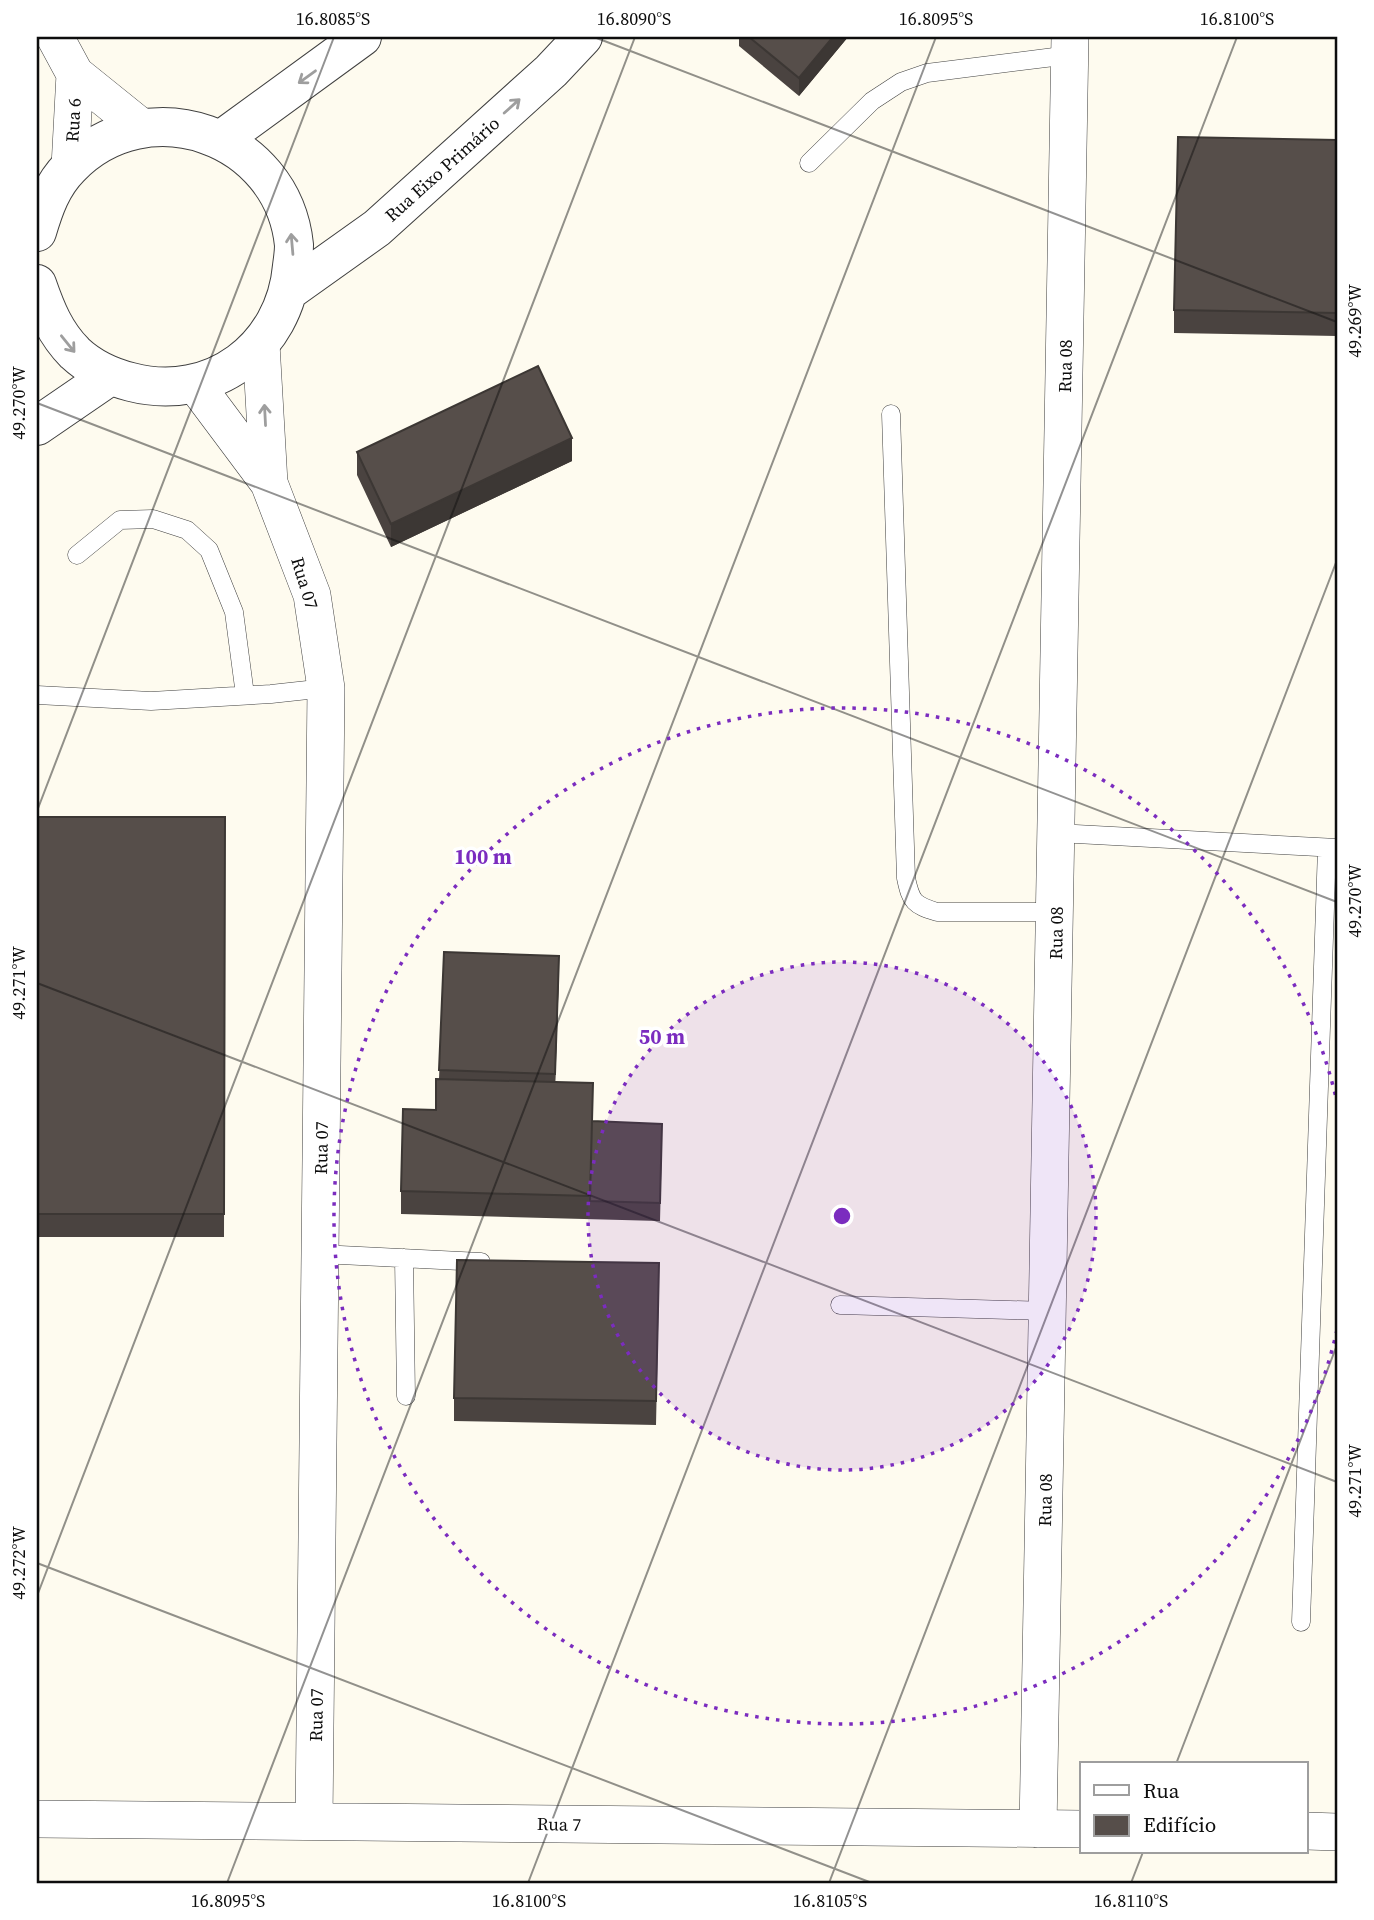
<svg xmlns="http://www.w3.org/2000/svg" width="1374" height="1920" viewBox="0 0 1374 1920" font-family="'Source Serif 4',serif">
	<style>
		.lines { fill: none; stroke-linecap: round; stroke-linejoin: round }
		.service-casing { stroke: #404040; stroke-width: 19 }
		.minor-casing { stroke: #404040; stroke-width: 38 }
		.tertiary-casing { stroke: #404040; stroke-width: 40 }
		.service { stroke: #fff; stroke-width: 18 }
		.minor { stroke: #fff; stroke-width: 37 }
		.tertiary { stroke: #fff; stroke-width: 38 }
		.wall { fill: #4a4340 }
		.shaded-wall { fill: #3c3734 }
		.building { fill: #564e4a; stroke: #3c3734; stroke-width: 2 }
		.oneway { stroke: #9e9e9e }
		.ticks { fill: none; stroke: #0d0d0d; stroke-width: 2; stroke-opacity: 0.45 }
		.ring { fill: none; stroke: #7b2cbf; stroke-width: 3.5; stroke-dasharray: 3.5 7 }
		.labels { text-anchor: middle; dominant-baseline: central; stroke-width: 7; stroke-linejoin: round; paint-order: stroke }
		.street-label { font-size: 18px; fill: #0d0d0d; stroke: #fff }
		.centre { fill: #7b2cbf; stroke: #fff; stroke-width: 3.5 }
		.ring-label { font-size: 21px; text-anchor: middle; font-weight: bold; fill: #7b2cbf; stroke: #fff; stroke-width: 7; stroke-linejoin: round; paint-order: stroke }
		.neatline { fill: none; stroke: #0d0d0d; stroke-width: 2.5 }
		.ticks-label { font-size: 18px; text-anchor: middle; fill: #0d0d0d }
	</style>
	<rect width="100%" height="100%" fill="#fefbef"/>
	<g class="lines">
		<!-- service casing -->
		<g class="service-casing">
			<path id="service" d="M809 163 872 101 901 82 927 73 1070 55
				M891 414 906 878C911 902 914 905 937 912H1056
				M77 555 120 520 153 519 187 530 209 550 234 612 245 695
				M37 695 151 701 271 694 326 688
				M1057 833 1337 848
				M320 1254 481 1262
				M404 1258 406 1396
				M840 1305 1048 1311
				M1301 1622 1327 848"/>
		</g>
		<!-- minor casing -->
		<g class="minor-casing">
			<path id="minor" d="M55 37 75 74
				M70 167 75 74 142 128
				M261 344 269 483
				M195 384 269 483 312 595 326 688 314 1821
				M37 1819 1082 1829
				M1038 1829 1070 37
				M1306 1831 1337 1832"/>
		</g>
		<!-- tertiary casing -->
		<g class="tertiary-casing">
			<path id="tertiary" d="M222 139 362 37
				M37 232C44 208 52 185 70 167 147 87 283 135 294 245 294 251 293 259 292 266 285 348 212 403 131 382 111 377 91 368 75 353 55 333 46 310 37 284
				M290 290 377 228 551 71 583 37
				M37 426 110 376"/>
		</g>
		<!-- service -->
		<use href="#service" class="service"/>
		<!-- minor -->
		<use href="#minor" class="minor"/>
		<!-- tertiary -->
		<use href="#tertiary" class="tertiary"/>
	</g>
	<!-- wall -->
	<path class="wall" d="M739 37H848L799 96 739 46Z
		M1337 140V336L1174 333V310Z
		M357 452 572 461 391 547 357 475Z
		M37 817H225L224 1237H37Z
		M444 952 559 974 555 1082 593 1121 662 1142 660 1221 401 1214V1191L436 1110 439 1079Z
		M659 1286 656 1425 454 1421V1398Z"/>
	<!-- shaded-wall -->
	<path class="shaded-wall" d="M833 37H848L799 96V78Z
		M572 438V461L391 547V524Z
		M559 956V974L555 1092V1074Z"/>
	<!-- building -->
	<path class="building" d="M749 37H833L799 78Z
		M1178 137 1337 140V313L1174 310Z
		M538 366 572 438 391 524 357 452Z
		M37 817H225L224 1214H37Z
		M444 952 559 956 555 1074 439 1070Z
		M436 1079 593 1083 590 1196 401 1191 403 1109 436 1110Z
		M592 1121 662 1124 660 1203 590 1201Z
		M457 1260 659 1263 656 1401 454 1398Z"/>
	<!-- one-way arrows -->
	<defs><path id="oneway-shaft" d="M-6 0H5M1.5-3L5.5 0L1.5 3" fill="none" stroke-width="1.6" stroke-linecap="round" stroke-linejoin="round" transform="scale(1.75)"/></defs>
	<g class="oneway">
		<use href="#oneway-shaft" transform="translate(307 77) rotate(144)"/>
		<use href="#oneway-shaft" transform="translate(512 106) rotate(-42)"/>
		<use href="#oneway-shaft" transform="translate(292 244) rotate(-95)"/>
		<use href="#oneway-shaft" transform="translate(68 344) rotate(51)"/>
		<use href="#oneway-shaft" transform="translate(265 415) rotate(-93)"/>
	</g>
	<!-- ticks -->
	<path class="ticks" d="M594 37 1337 322M37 403 1337 902M37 811 334 37M37 983 1337 1482M37 1563 872 1883M37 1596 635 37M1176 1764 1337 1345M227 1883 936 37M528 1883 1237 37M829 1883 1337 560M1131 1883 1143 1852"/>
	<!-- distance rings -->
	<circle cx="842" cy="1216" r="254" fill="#7b2cbf" fill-opacity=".12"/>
	<g class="ring">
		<circle cx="842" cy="1216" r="254"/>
		<path d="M1337 1330A508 508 0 1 1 1337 1102"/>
	</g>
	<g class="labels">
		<!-- street labels -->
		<g class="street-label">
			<text transform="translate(73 120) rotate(-87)">Rua 6</text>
			<text transform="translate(442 169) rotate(-42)">Rua Eixo Primário</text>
			<text transform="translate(1065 366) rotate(-89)">Rua 08</text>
			<text transform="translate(305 583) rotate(73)">Rua 07</text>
			<text transform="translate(1056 933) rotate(-89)">Rua 08</text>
			<text transform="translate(321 1148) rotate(-89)">Rua 07</text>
			<text transform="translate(1045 1500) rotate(-89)">Rua 08</text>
			<text transform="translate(316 1715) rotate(-89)">Rua 07</text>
			<text transform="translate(559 1824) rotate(1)">Rua 7</text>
		</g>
	</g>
	<circle cx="842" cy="1216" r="10" class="centre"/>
	<g class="ring-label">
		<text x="483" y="864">100 m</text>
		<text x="662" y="1044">50 m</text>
	</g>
	<!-- border -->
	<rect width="1374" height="1920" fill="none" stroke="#ffffff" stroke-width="77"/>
	<!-- legend -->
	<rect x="1080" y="1762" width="228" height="91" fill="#ffffff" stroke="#9e9e9e" stroke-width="2"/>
	<rect x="1094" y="1785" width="35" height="10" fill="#ffffff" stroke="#9e9e9e" stroke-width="2"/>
	<text x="1143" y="1798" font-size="21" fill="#0d0d0d">Rua</text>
	<rect x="1094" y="1815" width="35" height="21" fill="#564e4a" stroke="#9e9e9e" stroke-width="2"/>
	<text x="1143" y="1832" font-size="21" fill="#0d0d0d">Edifício</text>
	<rect x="38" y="38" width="1298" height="1844" class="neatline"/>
	<g class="ticks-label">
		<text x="333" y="25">16.8085°S</text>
		<text x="634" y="25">16.8090°S</text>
		<text x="936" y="25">16.8095°S</text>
		<text x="1237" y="25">16.8100°S</text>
		<text transform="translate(1355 321) rotate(-90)" y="6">49.269°W</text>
		<text transform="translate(19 403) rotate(-90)" y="6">49.270°W</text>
		<text transform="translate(1355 901) rotate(-90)" y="6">49.270°W</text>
		<text transform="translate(19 983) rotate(-90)" y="6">49.271°W</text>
		<text transform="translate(1355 1481) rotate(-90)" y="6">49.271°W</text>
		<text transform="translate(19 1563) rotate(-90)" y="6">49.272°W</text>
		<text x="228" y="1907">16.8095°S</text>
		<text x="529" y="1907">16.8100°S</text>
		<text x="830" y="1907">16.8105°S</text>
		<text x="1131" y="1907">16.8110°S</text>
	</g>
</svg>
